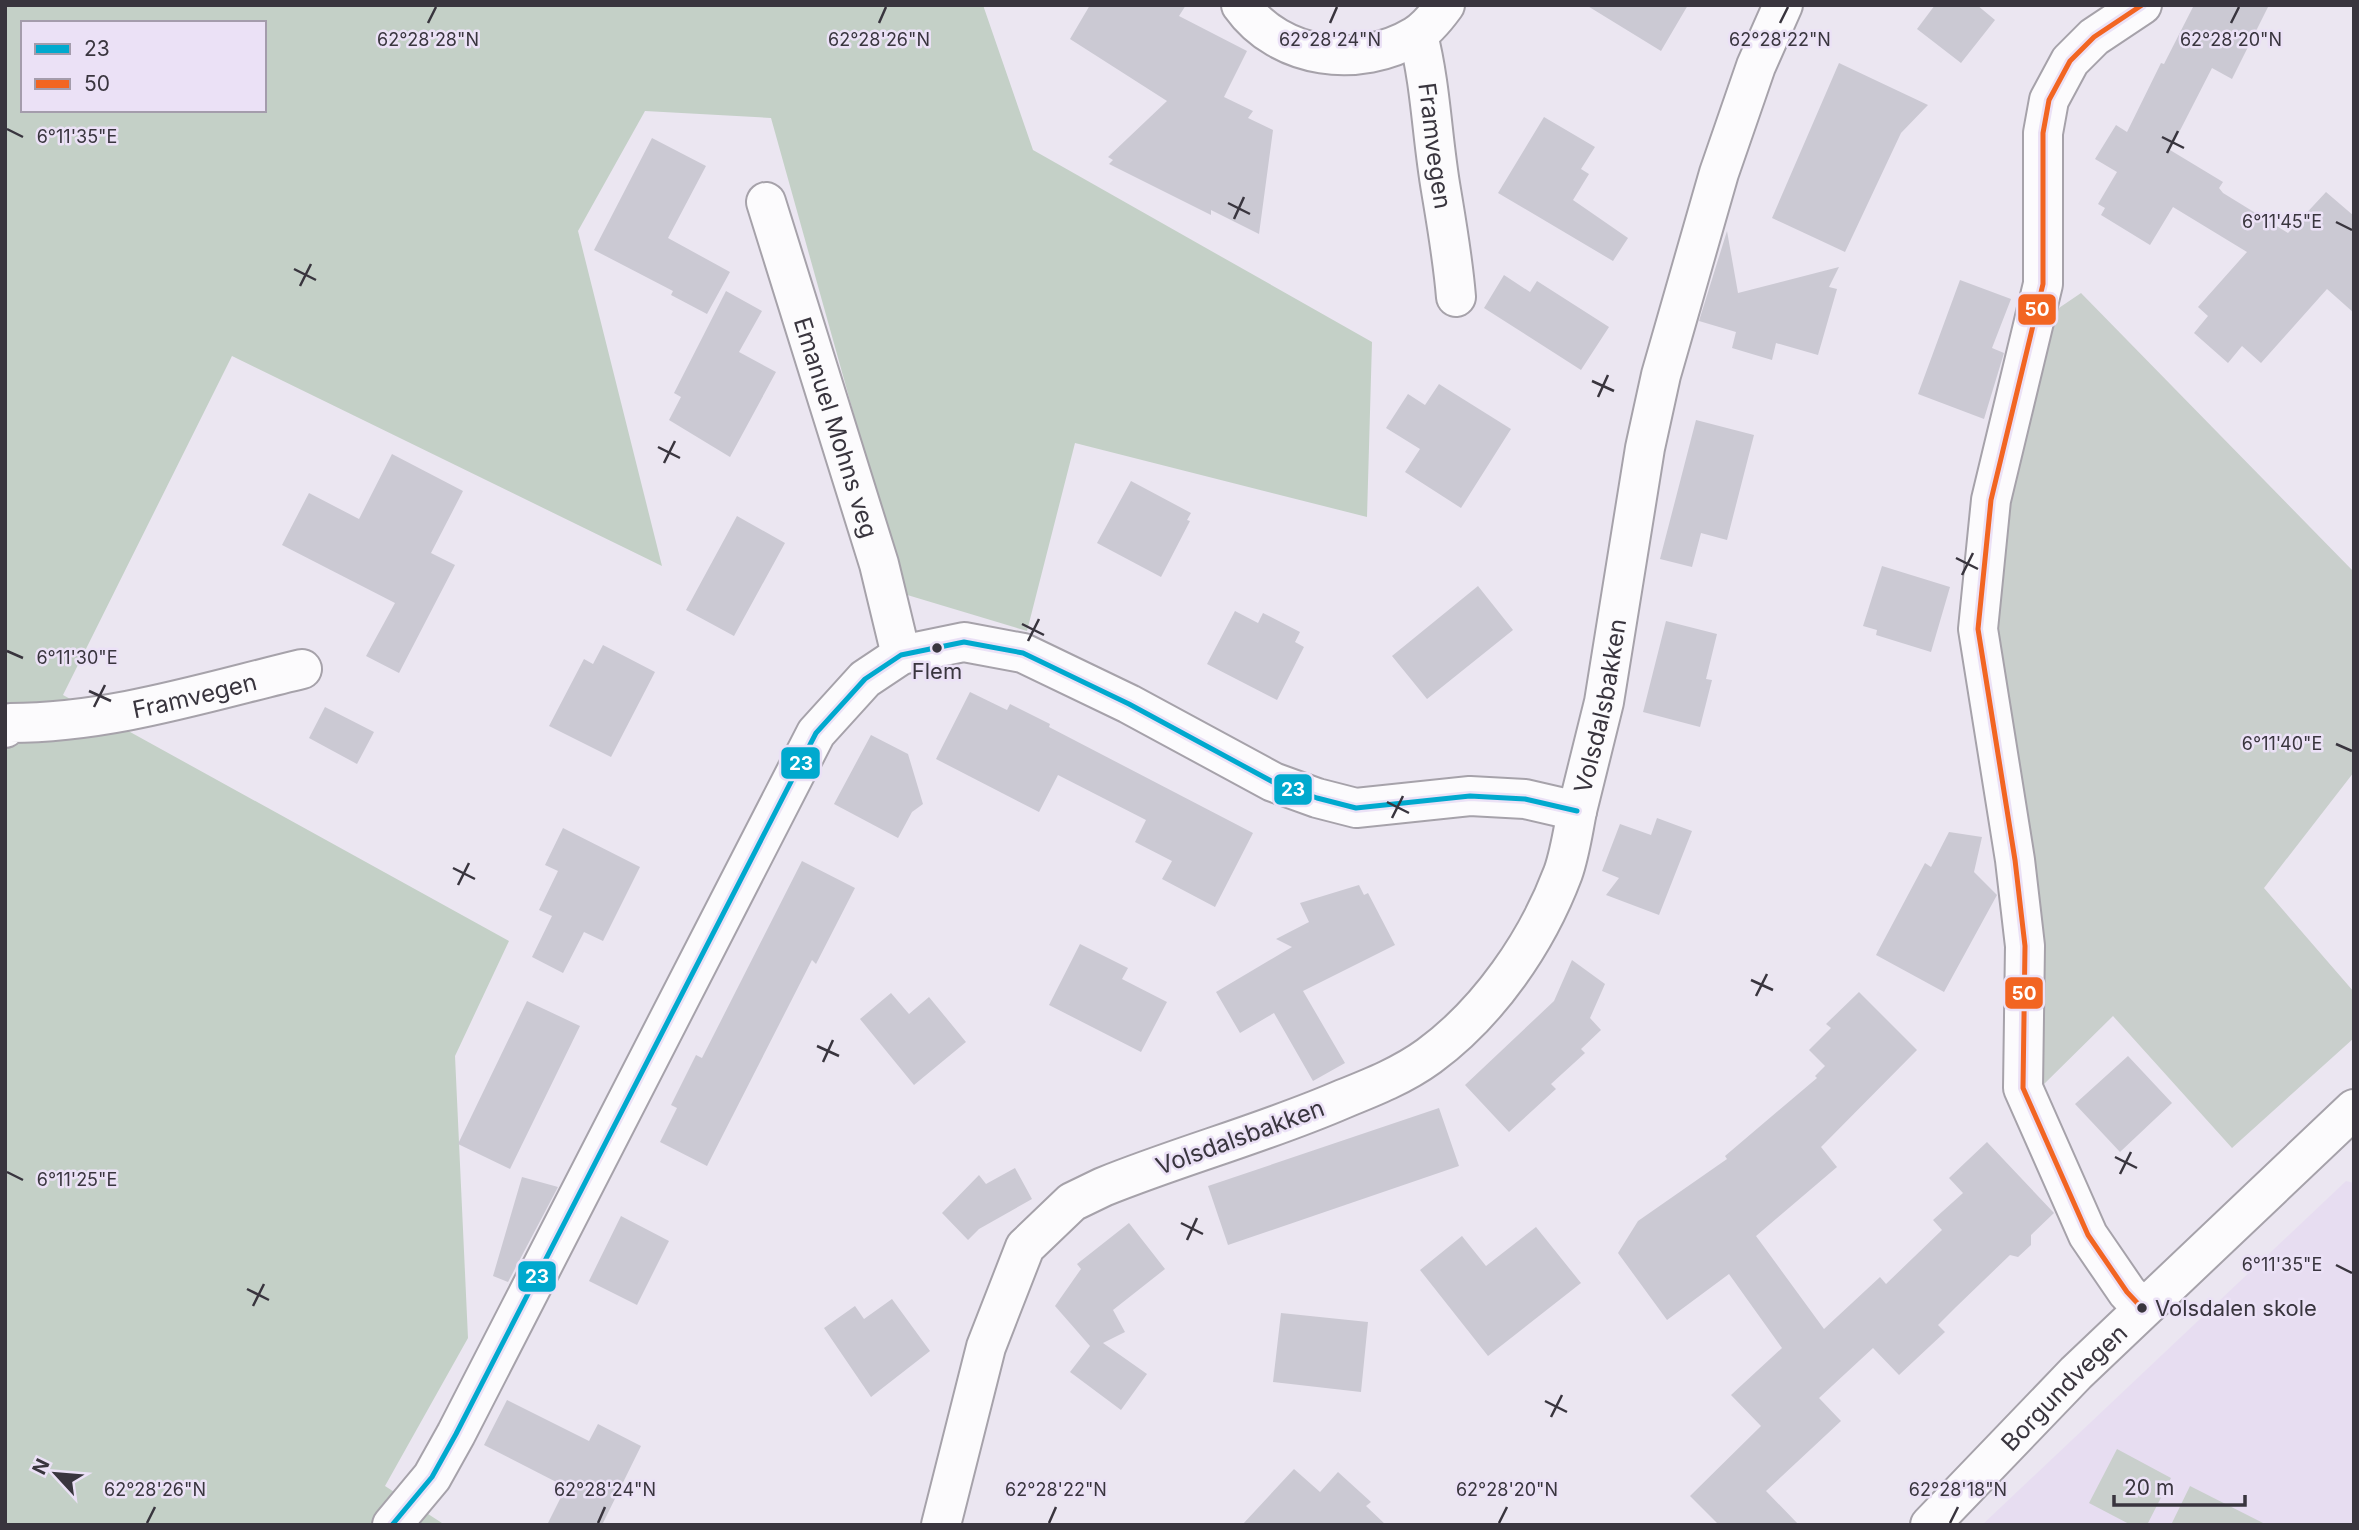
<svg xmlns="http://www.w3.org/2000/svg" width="2359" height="1530" viewBox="0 0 2359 1530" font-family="Inter,sans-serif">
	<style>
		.built { fill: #e7ddf1 }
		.green { fill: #c9cfcc }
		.forest { fill: #c4d0c7; fill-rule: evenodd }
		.building { fill: #cbc9d3 }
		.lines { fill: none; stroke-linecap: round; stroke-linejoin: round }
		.minor-casing { stroke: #a6a2aa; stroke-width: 42 }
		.tertiary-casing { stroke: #a6a2aa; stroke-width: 42 }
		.secondary-casing { stroke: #a6a2aa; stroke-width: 42 }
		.minor { stroke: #fcfbfd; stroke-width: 38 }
		.tertiary { stroke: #fcfbfd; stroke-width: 38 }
		.secondary { stroke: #fcfbfd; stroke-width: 38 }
		.bus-1-casing { stroke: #ebe1f6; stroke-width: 10 }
		.bus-2-casing { stroke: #ebe1f6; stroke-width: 10 }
		.bus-1 { stroke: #00a9ce; stroke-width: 5 }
		.bus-2 { stroke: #f26522; stroke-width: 5 }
		.ticks { fill: none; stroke: #39353e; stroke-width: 2.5 }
		.bus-dot { fill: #39353e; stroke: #ebe1f6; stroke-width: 2.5 }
		.labels { text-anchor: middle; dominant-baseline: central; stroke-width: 5; stroke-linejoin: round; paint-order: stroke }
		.bus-label { font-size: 22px; fill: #39353e; stroke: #ebe1f6 }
		.street-label { font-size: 24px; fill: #39353e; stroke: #ebe1f6 }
		.ticks-label { font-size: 18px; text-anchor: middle; fill: #39353e; stroke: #ebe1f6; stroke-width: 5; stroke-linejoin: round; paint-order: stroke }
		.line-badge { stroke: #ebe1f6; stroke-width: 2.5 }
		.badge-label { font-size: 19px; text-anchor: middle; font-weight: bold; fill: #fff }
	</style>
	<rect width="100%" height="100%" fill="#ebe6f1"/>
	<!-- built -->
	<path class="built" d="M2346 1181 2354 1183V1525H1982Z"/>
	<!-- green -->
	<path class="green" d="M2081 293 2354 572V772L2264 888 2354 992V1038L2232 1148 2113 1016 2041 1087 1992 629 2002 502 2053 312Z
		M2117 1449 2171 1478 2147 1525H2131L2089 1503Z
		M2190 1486 2267 1525H2171Z"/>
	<!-- forest -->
	<path class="forest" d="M5 5H983L1033 150 1372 342 1367 517 1075 443 1027 631 904 594 771 118 645 111 578 231 662 566 232 356 63 695 509 941 455 1056 468 1338 385 1486 445 1525H5ZM23 23H264V110H23Z"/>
	<!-- building -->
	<path class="building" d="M1090 5H1186L1179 16 1247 51 1224 97 1253 111 1248 118 1273 130 1259 234 1211 210V215L1109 164 1113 160 1108 157 1167 101 1070 39Z
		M1586 5H1688L1661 51Z
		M1935 5H1977L1995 20 1961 63 1917 29Z
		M2194 5H2269L2232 79 2212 68 2170 150 2223 182 2219 188 2223 193 2288 233 2326 192 2354 216V313L2327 289 2261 363 2242 346 2228 363 2194 333 2208 316 2198 307 2247 252 2173 207 2150 245 2101 215 2105 208 2098 204 2117 172 2095 159 2116 125 2127 132 2161 63 2164 64Z
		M1839 63 1928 105 1901 133 1845 252 1772 218Z
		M1544 117 1595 147 1581 169 1589 174 1573 200 1628 238 1613 261 1498 193Z
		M652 138 706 166 668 238 730 272 707 314 671 295 673 291 594 250Z
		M1727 231 1738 293 1839 267 1829 287 1837 289 1818 355 1776 343 1772 360 1732 348 1736 332 1699 321Z
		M1504 275 1530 292 1537 281 1609 327 1581 370 1484 308Z
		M1960 280 2011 299 1992 348 2004 353 1984 419 1918 394Z
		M726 291 762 311 739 352 776 372 730 457 669 420 681 397 674 393Z
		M1439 384 1511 429 1461 508 1405 472 1420 449 1386 428 1408 394 1425 405Z
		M1696 420 1754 435 1727 540 1701 533 1692 567 1660 559Z
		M392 454 463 491 431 553 455 565 399 673 366 656 395 603 282 545 309 493 359 519Z
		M1131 481 1191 513 1187 520 1190 521 1161 577 1097 543Z
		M737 516 785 543 734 636 686 610Z
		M1882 566 1950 587 1931 652 1876 635 1877 630 1863 626Z
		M1478 586 1513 630 1427 699 1392 656Z
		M1235 611 1258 623 1263 613 1300 632 1295 642 1304 647 1277 700 1207 664Z
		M1666 621 1717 634 1706 679 1712 680 1700 727 1643 712Z
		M603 645 655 672 611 757 549 726 584 659 593 664Z
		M970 692 1007 710 1010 704 1050 724 1049 727 1253 833 1215 907 1162 879 1172 861 1135 842 1146 820 1058 775 1039 812 936 759Z
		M325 707 374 732 357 764 309 738Z
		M871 735 908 754 923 804 912 812 898 838 834 804Z
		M1657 818 1692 831 1659 915 1606 895 1619 878 1602 871 1620 824 1651 835Z
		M563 828 640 867 603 941 584 932 563 973 532 957 552 916 539 910 558 871 545 865Z
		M1949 832 1982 837 1974 872 1997 895 1944 992 1876 955 1925 863 1931 867Z
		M802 861 855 888 816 964 812 960 707 1166 660 1142 677 1108 671 1105 696 1055 702 1058Z
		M1359 885 1364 895 1368 893 1395 945 1303 991 1345 1063 1313 1081 1274 1013 1240 1033 1216 992 1292 947 1276 939 1309 922 1300 903Z
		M1080 944 1128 968 1122 979 1167 1002 1141 1052 1049 1005Z
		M1572 960 1605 984 1590 1018 1601 1030 1581 1049 1585 1053 1551 1084 1556 1089 1509 1132 1465 1085 1554 1001Z
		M1859 992 1917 1050 1821 1147 1837 1167 1756 1236 1824 1329 1880 1277 1886 1284 1942 1230 1933 1220 1963 1193 1949 1178 1987 1142 2054 1213 2031 1235V1245L2018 1257 2010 1255 1956 1307 1938 1325 1945 1332 1899 1375 1873 1348 1819 1398 1841 1421 1766 1491 1799 1525H1719L1690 1496 1761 1426 1731 1395 1782 1348 1729 1274 1667 1320 1618 1253 1638 1221 1727 1159 1725 1156 1817 1078 1815 1076 1825 1066 1809 1050 1831 1028 1826 1024Z
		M891 993 909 1014 929 997 966 1042 914 1085 860 1019Z
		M527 1001 580 1026 510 1169 458 1144Z
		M2128 1056 2172 1103 2120 1152 2075 1104Z
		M1439 1108 1459 1166 1228 1245 1208 1186Z
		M1015 1168 1032 1199 979 1229 968 1240 942 1213 979 1175 986 1184Z
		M522 1177 558 1187 508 1282 493 1276Z
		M621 1216 669 1241 637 1305 589 1281Z
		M1129 1223 1165 1269 1113 1310 1125 1332 1103 1343 1147 1374 1121 1410 1070 1372 1090 1346 1055 1306 1081 1269 1077 1264Z
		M1536 1227 1581 1283 1488 1356 1420 1270 1462 1236 1486 1266Z
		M892 1299 930 1351 871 1397 824 1328 855 1306 864 1319Z
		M1281 1313 1368 1322 1361 1392 1273 1382Z
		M507 1400 589 1441 598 1424 641 1446 602 1525H547L566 1487 484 1445Z
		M1294 1469 1320 1492 1338 1472 1371 1502 1366 1506 1386 1525H1242Z"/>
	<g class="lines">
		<!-- minor casing -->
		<g class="minor-casing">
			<g id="minor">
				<path d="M1241 5C1280 60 1360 69 1415 36 1427 29 1437 16 1445 5"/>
				<path d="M2142 5 2094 37 2070 61 2049 100 2043 133V284L1991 500 1978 629 2015 860 2025 946 2023 1088 2088 1235 2127 1292 2142 1308"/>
				<path id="s1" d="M1418 35C1431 86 1432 138 1441 190 1447 226 1453 260 1456 297"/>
				<path id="s2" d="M766 202 879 564 901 655"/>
				<path id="s3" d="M5 728 10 723C110 723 206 692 302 669"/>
				<path id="s4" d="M1577 811 1604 702 1645 448 1661 375 1719 173 1756 66 1783 5"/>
			</g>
		</g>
		<!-- tertiary casing -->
		<g class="tertiary-casing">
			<path id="tertiary" d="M392 1525 432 1477 456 1434 816 733 865 679 901 655 964 642 1023 653 1129 704 1273 782 1317 798 1356 808 1470 796 1525 799 1577 811C1573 831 1570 853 1563 873 1537 942 1489 1012 1429 1056 1403 1075 1373 1087 1343 1099 1265 1133 1182 1155 1103 1187L1072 1202 1025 1247 986 1347 941 1525"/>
		</g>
		<!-- secondary casing -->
		<g class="secondary-casing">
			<g id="secondary">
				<path id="s5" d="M1930 1525 2076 1373 2354 1109"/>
			</g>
		</g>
		<!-- minor -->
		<use href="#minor" class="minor"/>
		<!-- tertiary -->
		<use href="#tertiary" class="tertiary"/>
		<!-- secondary -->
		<use href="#secondary" class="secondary"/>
		<!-- bus-1 casing -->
		<g class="bus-1-casing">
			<path id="bus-1" d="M392 1525 432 1477 456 1434 816 733 865 679 901 655 964 642 1023 653 1129 704 1273 782 1317 798 1356 808 1470 796 1525 799 1577 811"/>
		</g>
		<!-- bus-2 casing -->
		<g class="bus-2-casing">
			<path id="bus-2" d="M2142 5 2094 37 2070 61 2049 100 2043 133V284L1991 500 1978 629 2015 860 2025 946 2023 1088 2088 1235 2127 1292 2142 1308"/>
		</g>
		<!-- bus-1 -->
		<use href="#bus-1" class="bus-1"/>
		<!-- bus-2 -->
		<use href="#bus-2" class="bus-2"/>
	</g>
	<!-- ticks -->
	<path class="ticks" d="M428 23 436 7M879 23 886 7M1330 23 1337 7M1780 23 1788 7M2231 23 2239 7M7 129 23 137M2162 137 2184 148M2167 153 2178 131M1228 203 1250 214M1234 219 1244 197M2336 222 2352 230M294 269 316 280M300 286 311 264M1592 381 1614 391M1598 397 1608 375M658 447 680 458M664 463 675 441M1956 558 1978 569M1962 575 1973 553M1022 624 1044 635M1028 641 1039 619M7 651 23 658M89 691 111 701M94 707 105 685M2336 744 2352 751M1387 802 1409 813M1392 818 1403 796M453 868 475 879M458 885 469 863M1751 980 1773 990M1756 996 1767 974M817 1046 839 1056M823 1062 833 1040M2115 1157 2137 1168M7 1172 23 1180M2120 1174 2131 1152M1181 1223 1203 1234M1187 1240 1197 1218M2336 1265 2352 1273M247 1289 269 1300M253 1306 264 1284M1545 1401 1567 1412M1551 1417 1562 1395M147 1523 155 1507M598 1523 605 1507M1049 1523 1056 1507M1499 1523 1507 1507M1950 1523 1958 1507"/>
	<!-- markers -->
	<g class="bus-dot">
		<circle cx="937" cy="648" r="6"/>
		<circle cx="2142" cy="1308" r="6"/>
	</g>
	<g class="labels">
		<!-- bus labels -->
		<g class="bus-label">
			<text x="937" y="671">Flem</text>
			<text x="2155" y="1308" text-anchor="start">Volsdalen skole</text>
		</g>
		<!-- street labels -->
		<g class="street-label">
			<text stroke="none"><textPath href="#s1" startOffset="112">Framvegen</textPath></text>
			<text stroke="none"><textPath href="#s2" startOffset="236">Emanuel Mohns veg</textPath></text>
			<text stroke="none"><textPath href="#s3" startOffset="194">Framvegen</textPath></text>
			<text stroke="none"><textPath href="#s4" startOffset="108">Volsdalsbakken</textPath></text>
			<text transform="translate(1240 1137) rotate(-20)">Volsdalsbakken</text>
			<text stroke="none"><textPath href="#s5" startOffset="192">Borgundvegen</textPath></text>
		</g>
	</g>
	<g class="ticks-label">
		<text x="428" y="46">62°28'28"N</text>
		<text x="879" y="46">62°28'26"N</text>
		<text x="1330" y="46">62°28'24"N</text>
		<text x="1780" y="46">62°28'22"N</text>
		<text x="2231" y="46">62°28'20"N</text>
		<text x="77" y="143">6°11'35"E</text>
		<text x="2282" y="228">6°11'45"E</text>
		<text x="77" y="664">6°11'30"E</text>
		<text x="2282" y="750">6°11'40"E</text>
		<text x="77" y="1186">6°11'25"E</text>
		<text x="2282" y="1271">6°11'35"E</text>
		<text x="155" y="1496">62°28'26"N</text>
		<text x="605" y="1496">62°28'24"N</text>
		<text x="1056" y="1496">62°28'22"N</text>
		<text x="1507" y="1496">62°28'20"N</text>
		<text x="1958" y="1496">62°28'18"N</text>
	</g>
	<g class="line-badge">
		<rect x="2017" y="293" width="40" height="33" rx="7" fill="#f26522"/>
		<rect x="780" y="746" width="41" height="34" rx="7" fill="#00a9ce"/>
		<rect x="1273" y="773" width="40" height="33" rx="7" fill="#00a9ce"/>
		<rect x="2004" y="976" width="40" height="34" rx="7" fill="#f26522"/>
		<rect x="517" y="1260" width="40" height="33" rx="7" fill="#00a9ce"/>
	</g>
	<g class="badge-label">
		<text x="2037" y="316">50</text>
		<text x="801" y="770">23</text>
		<text x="1293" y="796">23</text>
		<text x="2024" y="1000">50</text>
		<text x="537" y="1283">23</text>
	</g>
	<!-- border -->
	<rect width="2359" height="1530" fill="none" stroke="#39353e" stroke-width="14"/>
	<!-- legend -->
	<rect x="21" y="21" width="245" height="91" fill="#ebe1f6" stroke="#a49cac" stroke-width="2"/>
	<rect x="35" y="44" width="35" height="10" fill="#00a9ce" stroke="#a49cac" stroke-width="2"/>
	<text x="84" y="56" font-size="21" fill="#39353e">23</text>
	<rect x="35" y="79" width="35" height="10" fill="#f26522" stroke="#a49cac" stroke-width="2"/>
	<text x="84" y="91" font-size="21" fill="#39353e">50</text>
	<!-- north arrow -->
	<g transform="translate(56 1474) rotate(296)" stroke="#ebe1f6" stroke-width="5" paint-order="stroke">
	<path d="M0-5L12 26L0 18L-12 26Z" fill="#39353e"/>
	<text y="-10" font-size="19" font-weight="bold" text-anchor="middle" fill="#39353e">N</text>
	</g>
	<!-- scale -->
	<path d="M2114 1495v10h131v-10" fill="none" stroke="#39353e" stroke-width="3.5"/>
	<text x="2124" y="1495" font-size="21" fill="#39353e" stroke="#ebe1f6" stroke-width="5" paint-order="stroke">20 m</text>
</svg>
